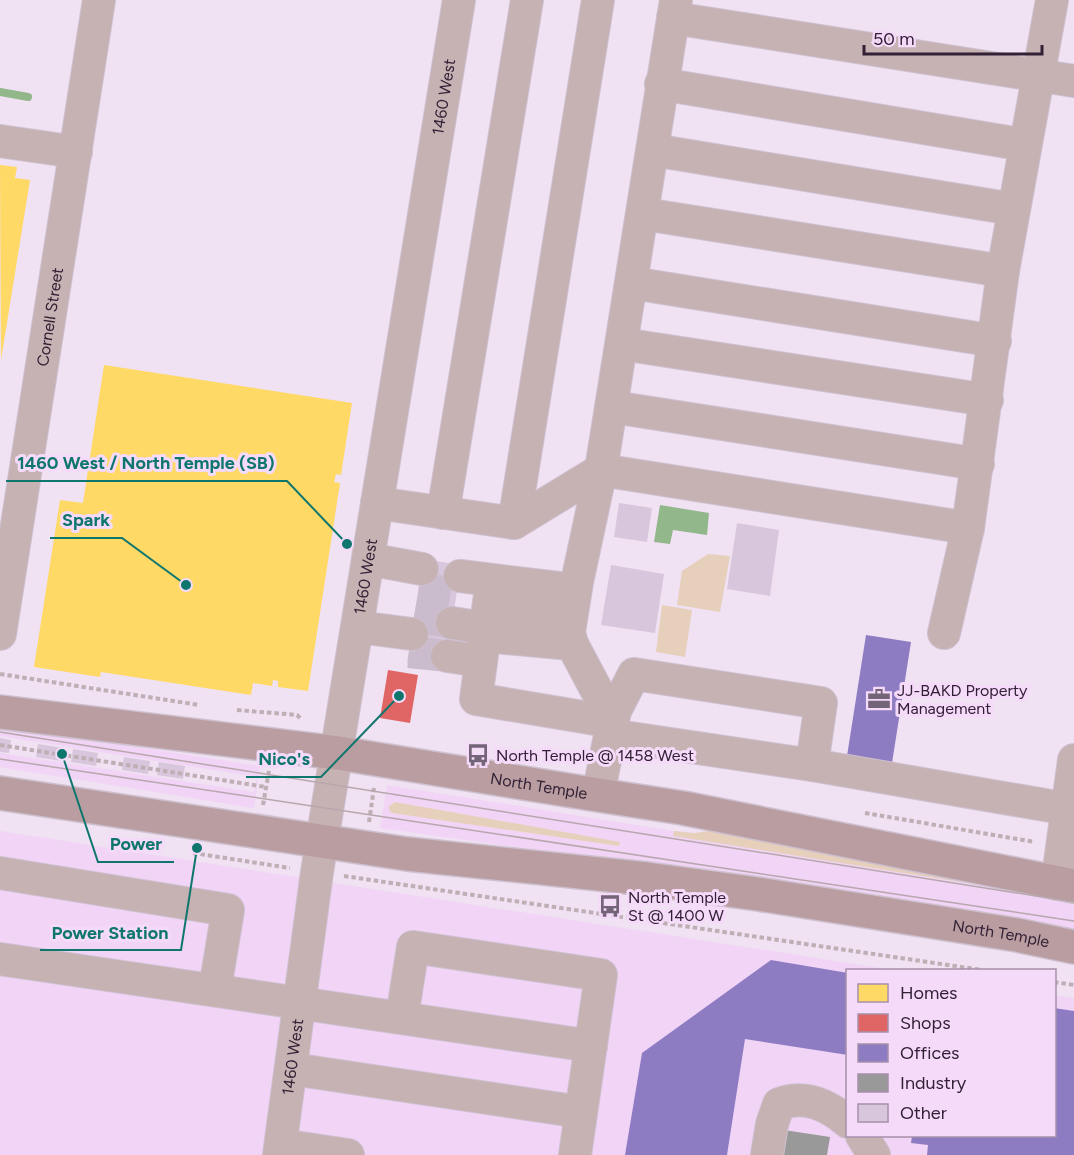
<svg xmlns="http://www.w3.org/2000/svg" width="1074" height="1155" viewBox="0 0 1074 1155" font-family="Figtree,sans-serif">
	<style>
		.built { fill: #f1d4f6; fill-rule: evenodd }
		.green { fill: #e6cfbb }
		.water { fill: #92b78b }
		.homes { fill: #ffd966 }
		.shops { fill: #e06666 }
		.offices { fill: #8e7cc3 }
		.industry { fill: #999 }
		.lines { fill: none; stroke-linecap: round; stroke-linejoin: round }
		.stream { stroke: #92b78b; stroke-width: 8 }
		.building { fill: #d8c6dc }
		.minor-tunnel { stroke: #cabbcd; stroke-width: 32; stroke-dasharray: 32 16; stroke-linecap: butt }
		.minor-casing { stroke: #cdc0cf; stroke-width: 34 }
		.major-casing { stroke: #cdc0cf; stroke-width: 36 }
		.path { stroke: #bfaeb3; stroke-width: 4; stroke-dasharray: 4.5 3; stroke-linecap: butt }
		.minor { stroke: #c6b1b3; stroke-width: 32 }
		.major { stroke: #b99da0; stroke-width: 33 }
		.tram { stroke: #b8a7ac; stroke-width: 1.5 }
		.labels { text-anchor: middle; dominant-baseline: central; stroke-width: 6; stroke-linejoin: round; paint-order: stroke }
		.street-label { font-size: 16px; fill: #322135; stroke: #f5dafa }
		.poi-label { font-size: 16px; fill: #322135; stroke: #f5dafa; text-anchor: start }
		.leader { fill: none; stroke: #0f766e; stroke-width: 2 }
		.callout-dot { fill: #0f766e; stroke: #f5dafa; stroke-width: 2 }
		.callout-label { font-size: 18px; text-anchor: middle; font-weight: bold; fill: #0f766e; stroke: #f5dafa; stroke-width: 6; stroke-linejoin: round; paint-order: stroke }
	</style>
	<rect width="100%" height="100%" fill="#f0e1f3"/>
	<!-- built -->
	<path class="built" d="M0 726 260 766 254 808 0 767V753L254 792 257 777 0 736Z
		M387 785 674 831 673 835 991 887 992 884 1074 900V930L795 886 380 828ZM395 802 619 842 620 843 618 846 392 813 391 803Z
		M0 831 893 970H848V1136H1054L1055 995 1074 998V1155H0Z"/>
	<!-- green -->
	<path class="green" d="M708 554 730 556 720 612 677 605 682 571Z
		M662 605 692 610 685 657 656 652Z
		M395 802 620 842 619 846 392 813 389 810V806Z
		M724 829 992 884 991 887 673 836 674 831 694 833Z"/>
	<!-- water -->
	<path class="water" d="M660 505 709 513 707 535 673 530 670 544 654 542Z"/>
	<!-- homes -->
	<path class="homes" d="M0 165 17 167 15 178 30 180 1 360Z
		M104 365 352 403 341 475 336 474 334 482 340 483 308 691 278 687V681L273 680 272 686 253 683 251 695 101 672 100 677 34 667 60 500 83 503Z"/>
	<!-- shops -->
	<path class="shops" d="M388 670 418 675 410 723 380 718Z"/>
	<!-- offices -->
	<path class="offices" d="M866 635 911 642 892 763 847 756Z
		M771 960 848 973V1055L745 1039 727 1155H625L642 1053Z
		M1054 1008 1074 1011V1155H927L928 1145 911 1143 912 1136H1054Z"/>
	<!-- industry -->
	<path class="industry" d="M784 1130 830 1137 827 1155H780Z"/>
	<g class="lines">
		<!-- stream -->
		<path class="stream" d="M0 92 28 97"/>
	</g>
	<!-- building -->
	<path class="building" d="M619 503 652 508 647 542 614 537Z
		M737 523 779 530 770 596 727 589Z
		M423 559 461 565 445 669 407 663Z
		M611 565 664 574 655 633 601 625Z
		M0 738 11 740 9 753 0 752Z
		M38 744 63 748 61 761 36 757Z
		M73 749 98 753 96 766 71 762Z
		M124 757 150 761 148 774 122 770Z
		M159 762 185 766 183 779 157 775Z"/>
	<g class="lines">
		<!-- minor-tunnel -->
		<path class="minor-tunnel" d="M419 588 457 594
			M414 616 452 623
			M409 652 447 656"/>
		<!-- minor casing -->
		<g class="minor-casing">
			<g id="minor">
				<path d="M676 0 601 470 968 528"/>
				<path d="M673 18 1074 81"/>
				<path d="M661 84 1025 145"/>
				<path d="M0 141 76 152"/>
				<path d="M653 150 1013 209"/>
				<path d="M644 214 1003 271"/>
				<path d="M632 283 995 341"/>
				<path d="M622 344 987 400"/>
				<path d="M613 407 978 464"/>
				<path d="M601 470 577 582 569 632 572 644 598 693 615 711"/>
				<path d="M377 503 514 523 601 470"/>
				<path d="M443 513 527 0"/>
				<path d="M514 523 598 0"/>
				<path d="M368 559 422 569"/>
				<path d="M460 576 575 590"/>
				<path d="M492 580 476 699 613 722"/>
				<path d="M488 610 570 618"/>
				<path d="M452 623 485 628"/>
				<path d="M358 627 412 634"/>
				<path d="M944 633 968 528 1003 271 1052 0"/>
				<path id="s1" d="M0 634 99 0"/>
				<path d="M484 636 572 644"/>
				<path d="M447 656 481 661"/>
				<path d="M610 735 812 765 1074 810"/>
				<path d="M598 795 615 711 634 674 821 703 812 765"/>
				<path d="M0 873 228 910 215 989"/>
				<path d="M1057 884 1074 760"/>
				<path d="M0 959 591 1046"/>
				<path d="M402 1017 413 947 601 975 575 1155"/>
				<path d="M292 1069 581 1112"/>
				<path d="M862 1136 874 1155"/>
				<path d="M281 1145 348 1155"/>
				<path id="s2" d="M279 1155 317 872 459 0"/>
				<path d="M767 1155 772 1124 779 1104C805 1094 828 1105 848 1122"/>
			</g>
		</g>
		<!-- major casing -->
		<g class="major-casing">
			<g id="major">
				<path id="s3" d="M0 712 338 753 598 795 683 808 1074 886"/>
				<path id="s4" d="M0 793 407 854 647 879 758 894 1017 935 1074 947"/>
			</g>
		</g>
		<!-- path -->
		<path class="path" d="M0 674 199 705
			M237 710 297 715 302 720
			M0 745 266 787
			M263 805 269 771
			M865 813 1035 842
			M369 822 374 788
			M193 853 290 868
			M344 876 982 970
			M1054 982 1074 985"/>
		<!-- minor -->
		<use href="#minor" class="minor"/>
		<!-- major -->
		<use href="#major" class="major"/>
		<!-- tram -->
		<path class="tram" d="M0 732 1074 902
			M0 759 1074 921"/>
	</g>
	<!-- icons -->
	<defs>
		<g id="office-bare" transform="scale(1.8)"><path d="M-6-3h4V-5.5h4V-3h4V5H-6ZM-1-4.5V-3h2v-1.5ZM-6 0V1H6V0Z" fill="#746478" stroke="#f5dafa" stroke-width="2.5" paint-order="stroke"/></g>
		<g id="bus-bare" transform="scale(1.8)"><path d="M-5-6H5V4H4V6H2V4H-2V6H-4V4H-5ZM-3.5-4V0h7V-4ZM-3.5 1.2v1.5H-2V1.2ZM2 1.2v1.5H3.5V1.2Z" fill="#746478" stroke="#f5dafa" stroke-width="2.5" paint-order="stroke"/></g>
	</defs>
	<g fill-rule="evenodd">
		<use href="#office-bare" x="879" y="699"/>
		<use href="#bus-bare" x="478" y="755"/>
		<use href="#bus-bare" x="610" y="906"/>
	</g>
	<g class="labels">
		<!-- street labels -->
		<g class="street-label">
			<text stroke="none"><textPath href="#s2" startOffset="1071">1460 West</textPath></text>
			<text stroke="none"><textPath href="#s1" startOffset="321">Cornell Street</textPath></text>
			<text stroke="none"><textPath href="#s2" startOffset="585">1460 West</textPath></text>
			<text stroke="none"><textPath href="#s3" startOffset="544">North Temple</textPath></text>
			<text stroke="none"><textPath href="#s4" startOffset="1011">North Temple</textPath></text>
			<text stroke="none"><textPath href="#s2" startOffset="99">1460 West</textPath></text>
		</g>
		<!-- poi labels -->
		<g class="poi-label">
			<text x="897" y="690">JJ-BAKD Property<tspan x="897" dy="18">Management</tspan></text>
			<text x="496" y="755">North Temple @ 1458 West</text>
			<text x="628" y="897">North Temple<tspan x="628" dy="18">St @ 1400 W</tspan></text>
		</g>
	</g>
	<!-- callouts -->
	<path class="leader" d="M347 544L287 481H6M186 585L122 538H50M399 696L321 777H246M62 754L98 862H174M197 848L181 950H40"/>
	<g class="callout-dot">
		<circle cx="347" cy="544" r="6"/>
		<circle cx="186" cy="585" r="6"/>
		<circle cx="399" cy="696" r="6"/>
		<circle cx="62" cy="754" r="6"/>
		<circle cx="197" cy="848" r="6"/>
	</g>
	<g class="callout-label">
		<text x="146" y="469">1460 West / North Temple (SB)</text>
		<text x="86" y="526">Spark</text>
		<text x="284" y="765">Nico's</text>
		<text x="136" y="850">Power</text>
		<text x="110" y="939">Power Station</text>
	</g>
	<!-- legend -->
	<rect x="846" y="969" width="210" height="168" fill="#f5dafa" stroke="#a790ab" stroke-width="1.5"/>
	<rect x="858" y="984" width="30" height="18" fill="#ffd966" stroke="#a790ab" stroke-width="1.5"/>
	<text x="900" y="999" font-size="18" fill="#322135">Homes</text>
	<rect x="858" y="1014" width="30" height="18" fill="#e06666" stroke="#a790ab" stroke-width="1.5"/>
	<text x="900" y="1029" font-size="18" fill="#322135">Shops</text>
	<rect x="858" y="1044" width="30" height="18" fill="#8e7cc3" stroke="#a790ab" stroke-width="1.5"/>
	<text x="900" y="1059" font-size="18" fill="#322135">Offices</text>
	<rect x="858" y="1074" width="30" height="18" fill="#999999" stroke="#a790ab" stroke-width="1.5"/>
	<text x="900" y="1089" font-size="18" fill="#322135">Industry</text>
	<rect x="858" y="1104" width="30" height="18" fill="#d8c6dc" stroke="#a790ab" stroke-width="1.5"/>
	<text x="900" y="1119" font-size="18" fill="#322135">Other</text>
	<!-- scale -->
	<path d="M864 45v9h178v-9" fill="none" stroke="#322135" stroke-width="3"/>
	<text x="873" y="45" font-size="18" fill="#322135" stroke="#f5dafa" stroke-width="4.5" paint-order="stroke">50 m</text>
</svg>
